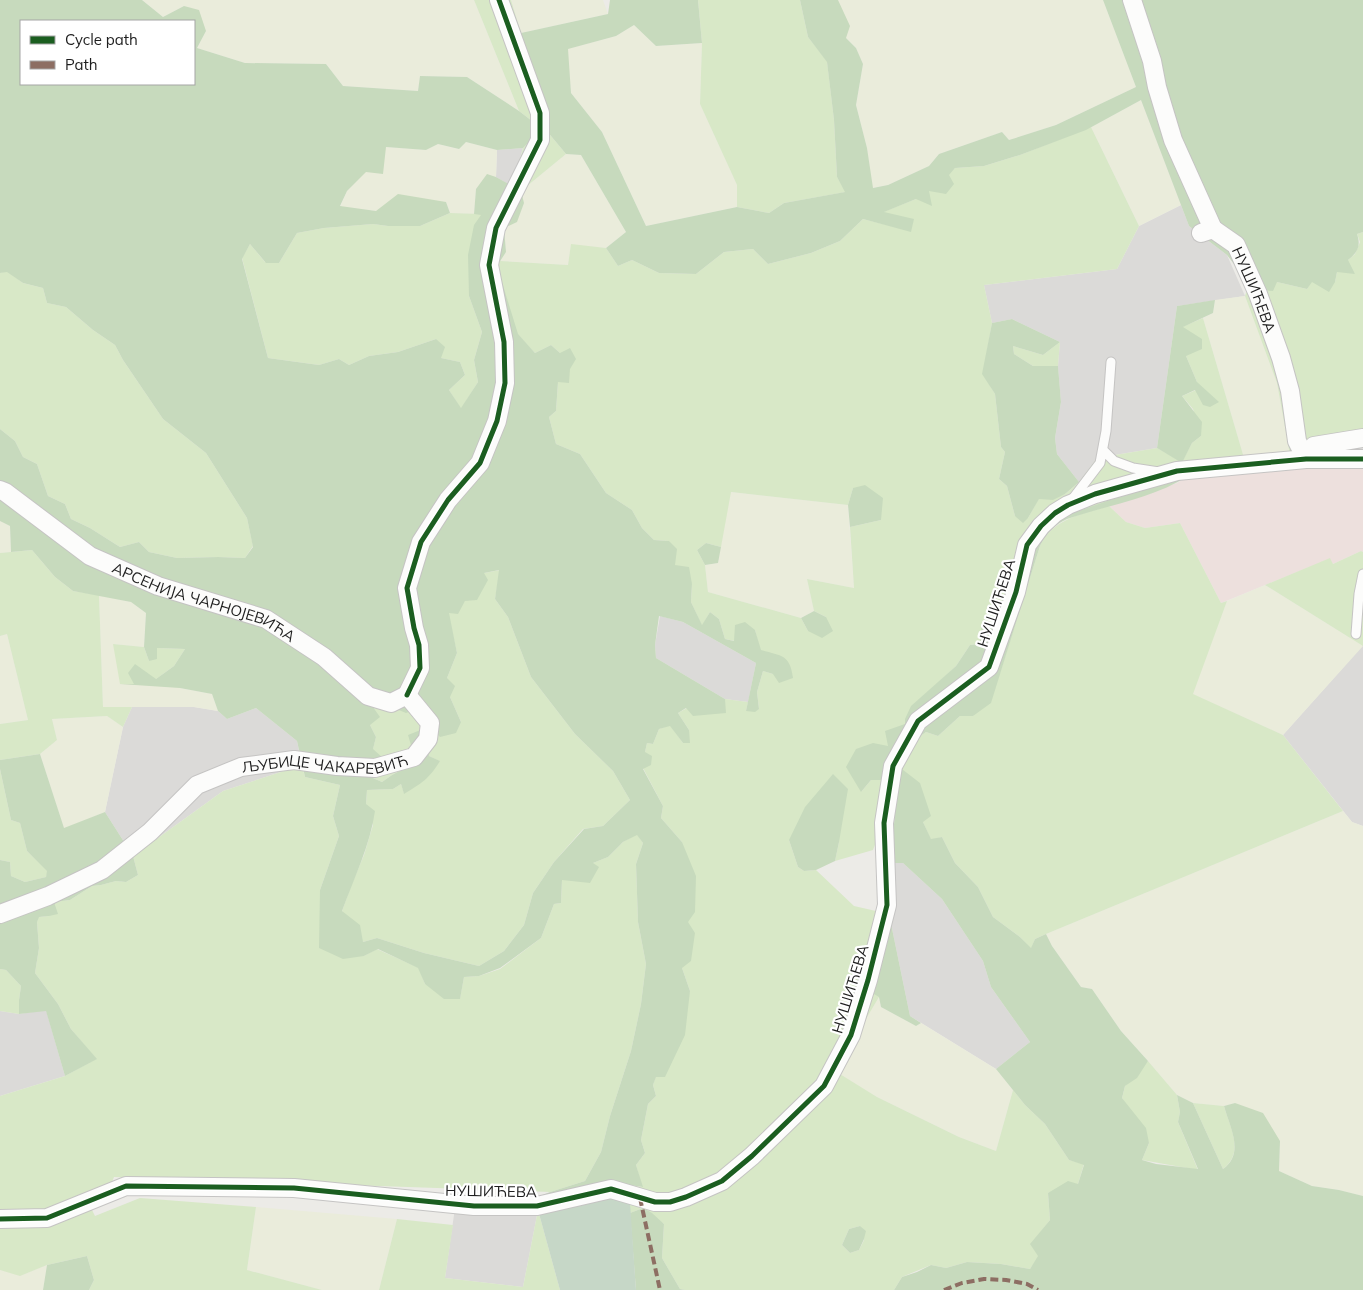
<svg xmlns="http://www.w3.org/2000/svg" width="1363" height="1290" viewBox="0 0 1363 1290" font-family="Mulish,sans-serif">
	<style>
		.residential { fill: #dbdad8 }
		.commercial { fill: #ede0dd }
		.farmland { fill: #eaecdb }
		.grass { fill: #d8e8c7; fill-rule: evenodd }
		.forest { fill: #c7dabd; fill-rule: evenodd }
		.cemetery { fill: #c6d7c7 }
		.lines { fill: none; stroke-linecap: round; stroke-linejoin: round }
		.lane-casing { stroke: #c5c4c3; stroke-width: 11 }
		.street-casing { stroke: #c5c4c3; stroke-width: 20 }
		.lane { stroke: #fcfcfb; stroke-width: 9 }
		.street { stroke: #fcfcfb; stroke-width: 18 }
		.quiet { stroke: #8d6e63; stroke-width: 4; stroke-dasharray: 8 4; stroke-linecap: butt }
		.cycleway-casing { stroke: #fff; stroke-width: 8 }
		.cycleway { stroke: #1b5e20; stroke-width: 5 }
		.labels { text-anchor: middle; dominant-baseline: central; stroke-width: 4.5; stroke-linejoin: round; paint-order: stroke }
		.street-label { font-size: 15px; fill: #1e1e1e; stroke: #fff }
	</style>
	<rect width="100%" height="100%" fill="#ecebe7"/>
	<!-- residential -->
	<path class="residential" d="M523 148 512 186 496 177 497 150Z
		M1181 205 1189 226 1227 255 1245 296 1177 306 1157 448 1097 458 1079 482 1057 454 1055 438 1061 402 1058 366 1060 342 1012 319 992 323 984 285 1117 269 1139 226Z
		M660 616 683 622 756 663 748 702 725 699 656 658 655 645Z
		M1363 645V826L1352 822 1283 735Z
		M132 707H194L218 711 227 719 256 708 297 741 302 765 223 791 133 856 105 812 123 727Z
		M893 863H903L942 899 983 961 991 987 1030 1042 996 1069 910 1016 889 914Z
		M46 1010 65 1076 0 1096V1011L19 1014Z
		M455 1208 538 1210 523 1287 445 1278Z"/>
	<!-- commercial -->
	<path class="commercial" d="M1363 462V552L1361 551 1333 564 1329 559 1221 603 1180 523 1145 528 1126 522 1109 506 1177 483 1188 476Z"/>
	<!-- farmland -->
	<path class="farmland" d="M142 0H474L519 111 467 77 420 76 418 91 343 86 326 64 245 63 197 48 206 31 184 6 163 17Z
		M511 0H603L608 14 521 33Z
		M838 0H1103L1136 87 1056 125 1009 140 1002 132 939 154 929 166 888 185 872 188 867 148 856 105 863 64 856 48 846 38Z
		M634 25 656 46 702 43 700 104 737 185V207L646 226 602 132 571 93 567 49 616 36Z
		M1141 100 1181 205 1139 226 1091 127Z
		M466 142 497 150 496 177 487 175 476 189 474 214 450 213 446 202 376 211 340 207 347 191 366 171 386 147 426 150 438 144 458 149Z
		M566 154 581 155 626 232 606 248 571 245 568 265 500 261 506 252 504 228 521 191Z
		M1245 296 1277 383 1290 455 1244 458 1203 318 1213 313 1215 300Z
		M730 492 848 505 854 588 807 579 814 611 801 618 708 592 705 565 718 563Z
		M0 521 10 526 11 552 0 553Z
		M1265 585 1363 646 1283 735 1192 694 1227 601Z
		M99 595 131 602 146 613 144 647 113 644 180 688 212 694 218 711 194 707H103Z
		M7 634 28 720 0 724V636Z
		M107 716 123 727 105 812 64 829 40 754 57 740 52 719Z
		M1343 811 1352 822 1363 826V1196L1339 1190 1312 1186 1279 1171 1280 1141 1235 1103 1224 1106 1193 1103 1177 1095 1148 1061 1121 1031 1092 989 1081 987 1052 946 1046 934Z
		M879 997 881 1007 916 1026 921 1023 996 1069 1013 1090 996 1151 959 1137 877 1097 834 1071Z
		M256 1207 397 1219 379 1290H322L247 1270Z
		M47 1265 43 1290H0V1270L22 1275Z"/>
	<!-- grass -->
	<path class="grass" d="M474 0H511L521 33 546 130 566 154 521 191 512 186 523 148 533 138 536 124 519 111Z
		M698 0H800L808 37 827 61 834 120 837 177 846 192 784 203 769 213 737 207V185L700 104 702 43Z
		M1091 127 1139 226 1117 269 984 285 992 323 983 374 995 394 1001 447 1005 452 999 479 1007 486 1015 516 1028 518 1039 498 1065 494 1079 482 1097 458 1157 448 1182 462 1192 443 1201 436 1193 409 1182 396 1196 390 1197 382 1186 356 1182 327 1203 318 1244 458 1061 517 1037 538 1010 626 980 644 970 645 956 666 939 682 888 746 861 792 871 780H883L897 786 873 850 835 861 839 842 789 840 798 867 804 871 816 870 854 906 889 914 879 997 835 1071 877 1097 959 1137 996 1151 1013 1090 1025 1105 1045 1124 1069 1160 1084 1164 1078 1184 1048 1193 1050 1220 1031 1244 1039 1256 1030 1269 1001 1264 967 1262 946 1268 931 1265 902 1277 894 1290H685L680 1289 662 1258 664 1224 643 1208 630 1213V1203L622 1184 642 1187 636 1165 645 1153 641 1140 648 1104 656 1096 653 1085 656 1076 690 991 682 968 688 922 682 842 661 818 663 806 643 768 645 752 647 743 653 744 659 729 670 725 683 743 689 730 678 713 687 708 725 713V699L748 702 746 711 759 709 757 692 763 671 773 674 760 650 755 630 735 641 725 639 719 619 710 612 702 626 691 602 692 584 675 565 669 541 654 540 642 528 632 510 606 493 580 454 556 444 549 417 556 411 560 353 551 345 535 353 517 334 497 266 500 261 568 265 571 244 606 248 618 266 632 260 659 273 696 274 724 252 753 249 768 264 811 253 840 241 863 219 911 231 883 212 916 199 929 190 955 168 984 166 1020 155ZM853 488 881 520 850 527 854 588 807 579 814 611 826 617 808 631 801 618 708 592 705 565 697 550 706 543 721 547 731 492 848 505ZM860 1226 864 1240 859 1250 850 1253 842 1245 849 1229Z
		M450 213 482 214 469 296 482 332 474 360 478 382 461 409 449 390 465 375 460 362 441 358 436 339 398 352 369 356 349 365 339 359 319 365 268 358 242 258 250 244 265 262 279 263 297 233 324 228 373 224 388 226H420Z
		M1363 232V438L1290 455 1277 383 1245 296 1249 284 1277 282 1307 289 1311 282H1335L1337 272 1348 260 1355 254 1360 242 1357 234Z
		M7 271 23 283 43 288 47 303 66 307 93 330 115 345 123 360 163 419 206 453 247 518 253 546 245 558 218 557 177 558 149 552 139 542 120 547 90 528 71 519 65 504 48 496 37 464 23 457 15 441 0 429V273Z
		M1060 342 1058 366H1033L1014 354 1013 346 1043 355Z
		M1109 506 1126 522 1145 528 1180 523 1221 603 1227 601 1193 694 1283 735 1343 811 1046 934 1035 939 1031 949 1020 937 993 917 978 887 955 863 942 837 931 840 898 766 919 737 926 732 938 736 960 716H973L1000 673 1040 546C1053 518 1083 514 1109 506Z
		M32 550 55 577 73 591 99 595 103 707H132L123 727 107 716 52 719 57 740 40 754 0 760V724L28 720 7 634 0 636V553Z
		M1361 551 1363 552V646L1265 585 1330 558 1333 564Z
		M500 570 495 599 508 617 531 677 575 734 613 771 630 800 603 826 583 829 554 862 533 893 524 925 504 951 479 966 424 953 377 938 363 942 342 911 351 886 364 855 373 825 366 804 367 790 393 789 401 784 404 793 439 761 429 756 428 746 416 762 392 775 382 782 366 775 376 737 370 725 369 703 414 710 461 722 450 697 447 678 457 653 448 613 465 601 484 573Z
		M113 644 144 647 149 661 157 648 185 649 174 666 156 679 134 684H120Z
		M302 765 305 777 340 785 333 816 339 836 320 890 364 956 377 949 419 968 425 984 460 998 464 977 479 976 500 969 541 938 554 904 561 903 562 880 593 863 608 857 623 842 637 834 643 843 636 864 638 922 646 964 641 1004 631 1051 610 1116 601 1152 585 1181 550 1192 114 1177 112 1182 85 1196 95 1216 140 1198 256 1207 247 1270 322 1290H89L94 1280 87 1256 47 1265 20 1276 0 1270V1096L65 1076 96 1059 71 1029 58 1004 35 973 39 948 37 922 38 917 49 916 54 902 70 900 92 886 101 885 116 881 126 882 138 875 133 856 223 791Z
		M0 769 11 820 20 823 27 851 48 871 46 877 25 882 11 876 10 862 0 860Z
		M0 969 6 970 21 986 19 1000V1014L0 1011Z
		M1148 1061 1177 1095 1180 1112 1178 1122 1198 1170 1142 1160 1149 1143 1122 1098 1125 1086Z
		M1193 1103 1224 1106C1230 1128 1245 1152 1223 1169Z
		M538 1210 560 1290H379L397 1219 453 1225 445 1278 523 1287Z"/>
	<!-- forest -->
	<path class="forest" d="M0 0H142L163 17 184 6 199 10 206 31 197 48 245 63 326 64 343 86 418 91 420 76 467 77 519 111 536 124 533 138 523 148 497 150 466 142 459 149 438 144 426 150 386 147 383 174 366 172 347 191 340 206 376 211 398 194 446 202 450 213 420 226H388L373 224 324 228 297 233 279 263H266L250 244 242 259 268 358 319 365 339 359 349 365 369 356 398 352 436 339 445 347 441 358 460 362 465 375 449 390 461 408 478 382 474 360 482 332 469 296 468 255 474 225 481 215 474 214 476 189 487 174 496 177 521 191 524 203 517 222 504 228 506 252 497 266 518 334 535 353 551 345 560 353 570 348 576 359 570 369 569 383 558 382 556 411 549 417 556 444 580 454 606 493 632 510 642 528 654 540 669 541 677 549 675 565 689 567 692 584 691 602 702 625 710 612 719 619 725 639 734 641 735 625 745 622 755 630 761 650C781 656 790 654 793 678L779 683 773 674 763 671 757 692 759 709 755 712 746 711 756 663 683 622 659 616 655 645 656 658 725 699 726 713 693 716 686 708 678 713 689 730 690 743H683L670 726 659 729 653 744 647 743 645 752 652 756 651 765 643 769 663 806 661 818 682 842 696 876 695 912 688 922 695 933 691 961 682 968 690 991 685 1035 665 1077H656L653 1085 656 1096 648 1104 641 1140 645 1153 636 1165 643 1187 622 1184 505 1210 550 1192 585 1181 601 1152 610 1116 631 1051 641 1004 646 964 638 922 636 864 643 843 637 835 623 842 608 857 593 863 599 867 590 883 562 880 561 903 554 904 541 938 500 968 479 976 464 977 460 999H444L425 984 418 968 378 949 364 956 343 959 319 948 320 890 339 836 333 816 340 785 305 777 297 741 256 708 227 719 218 711 212 694 180 688 120 684H134L128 673 135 664 156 679 174 666 185 649 157 648V659L149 661 144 647 146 613 131 602 73 591 55 577 32 550 11 552 10 526 0 521V429L15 441 23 457 37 464 48 496 65 504 71 519 90 528 120 547 139 542 149 552 177 558 218 557 245 558 253 547 247 518 206 453 163 419 123 360 115 345 93 330 66 307 47 303 43 288 23 283 7 272 0 273ZM21 21H194V84H21ZM499 570 495 599 508 617 531 677 575 734 613 771 630 800 603 826 584 829 554 862 533 893 524 925 504 951 479 966 424 953 377 938 363 942 360 925 342 911C354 878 370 846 375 811L366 804 367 790 393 789 401 784 404 794C422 783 429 779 440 761L429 756 428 746 423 729 408 735 416 762 392 775 382 782 366 775 383 758 373 749 376 737 370 725 380 717 370 703 394 708 406 713 414 710 440 737 456 733 461 722 450 697 455 686 447 678 457 653 449 613 458 614 465 601 477 600 488 580 484 573Z
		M610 0H698L702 43 656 46 634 25 616 36 568 49 571 93 602 132 646 226 737 207 769 213 784 203 845 192 837 177 834 120 827 62 808 37 800 0H838L850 26 846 38 856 48 863 64 856 105 867 148 873 188 888 185 929 166 939 154 1002 132 1009 140 1056 125 1136 87 1103 0H1363V232L1357 234C1361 246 1358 252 1348 260L1355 274 1337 272 1335 282 1329 292 1312 282 1307 289 1277 282 1273 291 1261 290 1249 284 1227 255 1189 226 1141 100 1086 130 1020 155 984 166 955 168 949 175 954 184 946 194 929 191 932 206 916 199 884 212 914 219 911 232 863 219 840 241 811 253 768 264 753 249 724 252 696 274 659 273 632 260 618 266 606 248 626 232 581 155 566 154 546 130 521 33 608 14Z
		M1215 300 1213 313 1183 327 1202 339V349L1186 356 1197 382 1219 402 1210 407 1203 405 1195 390 1182 396 1202 422 1201 436 1192 443 1182 463 1157 448 1177 306Z
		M1012 319 1060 342 1043 355 1013 346 1014 354 1033 366H1058L1061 402 1055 438 1057 454 1079 482 1065 494 1053 500 1039 499 1028 518 1023 523 1015 516 1007 486 999 479 1005 452 1001 447 995 394 982 374 992 323Z
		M1188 476C1160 494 1125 502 1093 511 1084 514 1075 516 1067 519 1055 524 1045 535 1040 546L991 703 973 716H960L938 736 926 732 919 737 898 766 920 783 931 816 923 822 931 839 942 837 955 863 978 887 993 917 1020 937 1031 948 1035 939 1046 934 1052 946 1081 987 1092 989 1121 1031 1148 1061 1137 1078 1125 1086 1122 1098 1146 1128 1149 1143 1142 1160 1156 1164 1198 1169 1178 1122 1180 1112 1177 1095 1193 1103 1223 1169C1245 1153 1230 1128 1224 1106L1235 1103 1263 1113 1280 1141 1279 1171 1312 1186 1339 1190 1363 1196V1290H894L902 1277 917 1272 931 1265 946 1268 967 1262 1001 1264 1030 1269 1038 1256 1030 1244 1050 1220 1048 1193 1068 1181 1078 1184 1084 1165 1069 1160 1045 1124 1025 1105 996 1069 1030 1042 991 987 983 961 942 899 903 863H893L892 850 897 786 883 780H871L861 792 846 767 856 749 873 743 888 746 885 731 905 724V719L911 706 956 666 970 645 980 644 982 623 1010 625 1037 538 1061 517 1168 480Z
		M865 485 883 498 881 520 850 527 848 505 853 488Z
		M706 543 721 547 718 563 705 565 697 550Z
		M814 611 826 617 833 631 822 638 808 631 801 618Z
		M40 754 64 828 105 812 133 856 138 875 126 882 116 881 101 885 92 886 70 900 54 902 58 914 49 916 39 917 37 922 39 948 35 973 58 1004 71 1029 97 1059 65 1076 46 1011 19 1014V1000L21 986 6 970 0 969V860L10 862 11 876 25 882 46 877 47 871 27 851 20 823 11 820 0 769V760Z
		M833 774 848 789 839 842 835 861 816 870 804 871 798 867 789 840 805 807Z
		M889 914 910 1016 921 1023 916 1026 881 1007 879 997 859 985Z
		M643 1208 652 1213 664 1224 662 1258 680 1289 685 1290H636L630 1213Z
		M860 1226 866 1231 864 1239 859 1250 850 1253 842 1245 849 1229Z
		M87 1256 94 1280 89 1290H43L47 1265Z"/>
	<!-- cemetery -->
	<path class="cemetery" d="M609 1193 630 1203 636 1290H560L538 1210Z"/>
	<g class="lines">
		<!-- lane casing -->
		<g class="lane-casing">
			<path id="lane" d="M1103 450 1114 461 1133 468 1159 472
				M1071 501 1100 463 1106 431 1111 362
				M1356 634 1359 594 1363 574"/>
		</g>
		<!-- street casing -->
		<g class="street-casing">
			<g id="street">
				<path d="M1132 0 1152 61 1157 87 1173 140 1213 229"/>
				<path id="s1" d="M1201 233 1213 229 1236 245 1258 294 1281 358 1290 391 1297 441 1306 459"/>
				<path d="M1306 459 1314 446 1363 438"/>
				<path id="s2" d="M0 490 5 492 90 556 158 586 266 619 324 657 368 696 391 703 407 695"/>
				<path d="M407 695 420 668 419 645 414 628 407 588 421 542 448 500 480 463 497 421 505 383 504 342 489 265 496 228 540 140V113L499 0"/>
				<path id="s3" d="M0 914 48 896 102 870 150 832 197 785 241 767 294 760 337 766 375 768 414 757 428 739 430 723 407 695"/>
				<path d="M0 1219 47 1218 126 1186 294 1188 474 1206H537L611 1189 655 1202H670L686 1197 722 1181 752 1156 824 1086 851 1035 868 980 887 905 884 823 893 766 918 721 989 667 1016 592 1027 545 1041 526 1055 513 1068 505 1095 494 1177 471 1306 459H1363"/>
			</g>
		</g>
		<!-- lane -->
		<use href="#lane" class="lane"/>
		<!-- street -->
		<use href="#street" class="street"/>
		<!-- quiet -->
		<path class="quiet" d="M640 1198 660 1290
			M944 1290 962 1283 984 1279 1006 1280 1027 1284 1038 1290"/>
		<!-- cycleway casing -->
		<g class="cycleway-casing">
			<path id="cycleway" d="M407 695 420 668 419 645 414 628 407 588 421 542 448 500 480 463 497 421 505 383 504 342 489 265 496 228 540 140V113L499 0
				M0 1219 47 1218 126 1186 294 1188 474 1206H537L611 1189 655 1202H670L686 1197 722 1181 752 1156 824 1086 851 1035 868 980 887 905 884 823 893 766 918 721 989 667 1016 592 1027 545 1041 526 1055 513 1068 505 1095 494 1177 471 1306 459H1363"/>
		</g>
		<!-- cycleway -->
		<use href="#cycleway" class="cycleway"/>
	</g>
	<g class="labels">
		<!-- street labels -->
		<g class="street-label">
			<text stroke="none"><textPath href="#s1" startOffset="89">НУШИЋЕВА</textPath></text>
			<text stroke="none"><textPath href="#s2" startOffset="235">АРСЕНИЈА ЧАРНОЈЕВИЋА</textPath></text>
			<text transform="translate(996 603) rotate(-72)">НУШИЋЕВА</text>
			<text stroke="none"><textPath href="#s3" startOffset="371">ЉУБИЦЕ ЧАКАРЕВИЋ</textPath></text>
			<text transform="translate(850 989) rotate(-73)">НУШИЋЕВА</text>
			<text transform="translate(491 1191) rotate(1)">НУШИЋЕВА</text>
		</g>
	</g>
	<!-- legend -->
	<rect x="20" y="20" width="175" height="65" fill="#ffffff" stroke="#a5a5a5"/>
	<rect x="30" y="36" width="25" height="8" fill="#1b5e20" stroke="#a5a5a5"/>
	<text x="65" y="45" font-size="15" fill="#1e1e1e">Cycle path</text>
	<rect x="30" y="61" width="25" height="8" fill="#8d6e63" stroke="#a5a5a5"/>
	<text x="65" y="70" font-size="15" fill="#1e1e1e">Path</text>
</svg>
